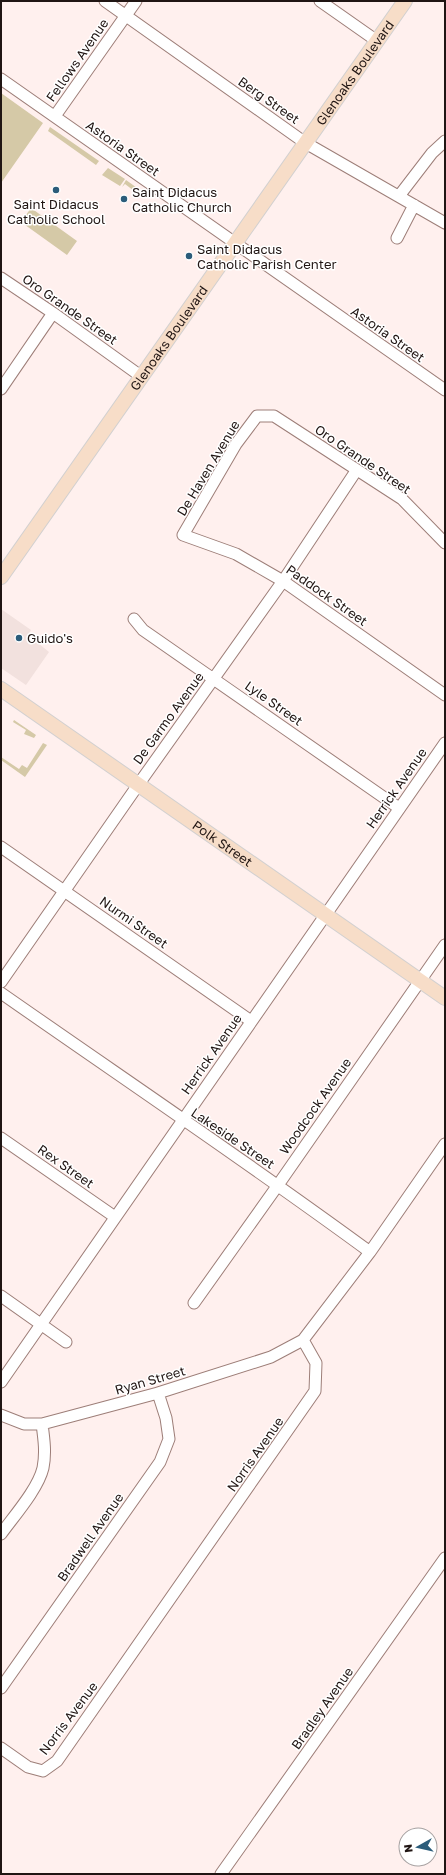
<svg xmlns="http://www.w3.org/2000/svg" width="446" height="1875" viewBox="0 0 446 1875" font-family="'Golos Text',sans-serif">
	<style>
		.built { fill: #f2e1de }
		.green { fill: #d5c9a7 }
		.lines { fill: none; stroke-linecap: round; stroke-linejoin: round }
		.minor-casing { stroke: #9d7e78; stroke-width: 13 }
		.major-casing { stroke: #d2d0d0; stroke-width: 16 }
		.minor { stroke: #fff; stroke-width: 11 }
		.major { stroke: #f7ddc8; stroke-width: 14 }
		.poi-dot { fill: #2b5c7a; stroke: #fff; stroke-width: 1.5 }
		.labels { text-anchor: middle; dominant-baseline: central; stroke-width: 3; stroke-linejoin: round; paint-order: stroke }
		.street-label { font-size: 13px; fill: #201513; stroke: #fff }
		.poi-label { font-size: 13px; fill: #201513; stroke: #fff; text-anchor: start }
	</style>
	<rect width="100%" height="100%" fill="#fff0ee"/>
	<!-- built -->
	<path class="built" d="M1 609 31 630 28 635 49 652 26 685 1 668Z"/>
	<!-- green -->
	<path class="green" d="M1 93 43 123 1 183Z
		M50 127 99 161 96 165 48 131Z
		M108 168 125 179 120 186 102 175Z
		M126 180 140 190 138 194 125 184 122 187Z
		M31 208 77 241 67 255 21 222Z
		M14 720 36 735 34 738 24 734 26 730 13 722Z
		M43 743 47 745 25 777 1 760V757L19 769 22 765 27 768Z"/>
	<g class="lines">
		<!-- minor casing -->
		<g class="minor-casing">
			<path id="minor" d="M105 1 304 142 445 223
				M320 1 377 41
				M1 79 445 390
				M55 116 136 1
				M399 196 432 153 445 141
				M397 238 414 205
				M1 278 53 313 142 377
				M1 389 53 313
				M445 543 402 499 274 416H257L236 444 183 535 236 554 283 581 445 695
				M134 619 143 630 399 808
				M1 847 251 1021
				M1 982 138 785 283 581 356 471
				M1 993C124 1079 249 1163 370 1252
				M1 1138 115 1217
				M1 1296 66 1342
				M194 1303 278 1185 445 945
				M1 1382 445 743
				M1 1415 24 1424H42L158 1393 271 1357 303 1340
				M1 1534C14 1516 38 1489 43 1468 46 1453 44 1439 42 1424
				M1 1688 160 1462 169 1439 166 1418 158 1393
				M1 1748 28 1767 43 1771 57 1761 315 1391 316 1363 303 1340 370 1252 445 1144
				M221 1874 445 1558"/>
		</g>
		<!-- major casing -->
		<g class="major-casing">
			<g id="major">
				<path id="s1" d="M1 577 405 1"/>
				<path id="s2" d="M1 689 445 998"/>
			</g>
		</g>
		<!-- minor -->
		<use href="#minor" class="minor"/>
		<!-- major -->
		<use href="#major" class="major"/>
	</g>
	<!-- markers -->
	<g class="poi-dot">
		<circle cx="56" cy="190" r="4"/>
		<circle cx="124" cy="199" r="4"/>
		<circle cx="189" cy="256" r="4"/>
		<circle cx="19" cy="638" r="4"/>
	</g>
	<g class="labels">
		<!-- street labels -->
		<g class="street-label">
			<text transform="translate(77 60) rotate(-55)">Fellows Avenue</text>
			<text stroke="none"><textPath href="#s1" startOffset="616">Glenoaks Boulevard</textPath></text>
			<text transform="translate(269 100) rotate(35)">Berg Street</text>
			<text transform="translate(123 148) rotate(35)">Astoria Street</text>
			<text transform="translate(70 309) rotate(35)">Oro Grande Street</text>
			<text transform="translate(388 334) rotate(35)">Astoria Street</text>
			<text stroke="none"><textPath href="#s1" startOffset="292">Glenoaks Boulevard</textPath></text>
			<text transform="translate(363 459) rotate(34)">Oro Grande Street</text>
			<text transform="translate(208 468) rotate(-59)">De Haven Avenue</text>
			<text transform="translate(327 595) rotate(35)">Paddock Street</text>
			<text transform="translate(274 703) rotate(35)">Lyle Street</text>
			<text transform="translate(168 718) rotate(-54)">De Garmo Avenue</text>
			<text transform="translate(396 788) rotate(-55)">Herrick Avenue</text>
			<text stroke="none"><textPath href="#s2" startOffset="270">Polk Street</textPath></text>
			<text transform="translate(134 922) rotate(35)">Nurmi Street</text>
			<text transform="translate(211 1054) rotate(-55)">Herrick Avenue</text>
			<text transform="translate(315 1106) rotate(-55)">Woodcock Avenue</text>
			<text transform="translate(233 1138) rotate(34)">Lakeside Street</text>
			<text transform="translate(66 1166) rotate(35)">Rex Street</text>
			<text transform="translate(150 1380) rotate(-16)">Ryan Street</text>
			<text transform="translate(255 1454) rotate(-55)">Norris Avenue</text>
			<text transform="translate(90 1537) rotate(-55)">Bradwell Avenue</text>
			<text transform="translate(322 1708) rotate(-55)">Bradley Avenue</text>
			<text transform="translate(68 1718) rotate(-53)">Norris Avenue</text>
		</g>
		<!-- poi labels -->
		<g class="poi-label">
			<text x="132" y="192">Saint Didacus<tspan x="132" dy="15">Catholic Church</tspan></text>
			<text x="56" y="204" text-anchor="middle">Saint Didacus<tspan x="56" dy="15">Catholic School</tspan></text>
			<text x="197" y="249">Saint Didacus<tspan x="197" dy="15">Catholic Parish Center</tspan></text>
			<text x="27" y="638">Guido's</text>
		</g>
	</g>
	<!-- border -->
	<rect width="446" height="1875" fill="none" stroke="#201513" stroke-width="4"/>
	<!-- north arrow -->
	<g transform="translate(418 1847) rotate(262)"><circle r="19" fill="#ffffff" stroke="#a6a1a1"/>
	<path d="M0-3L7 15L0 10L-7 15Z" fill="#2b5c7a"/>
	<text y="-6" font-size="11" font-weight="bold" text-anchor="middle" fill="#201513">N</text>
	</g>
</svg>
